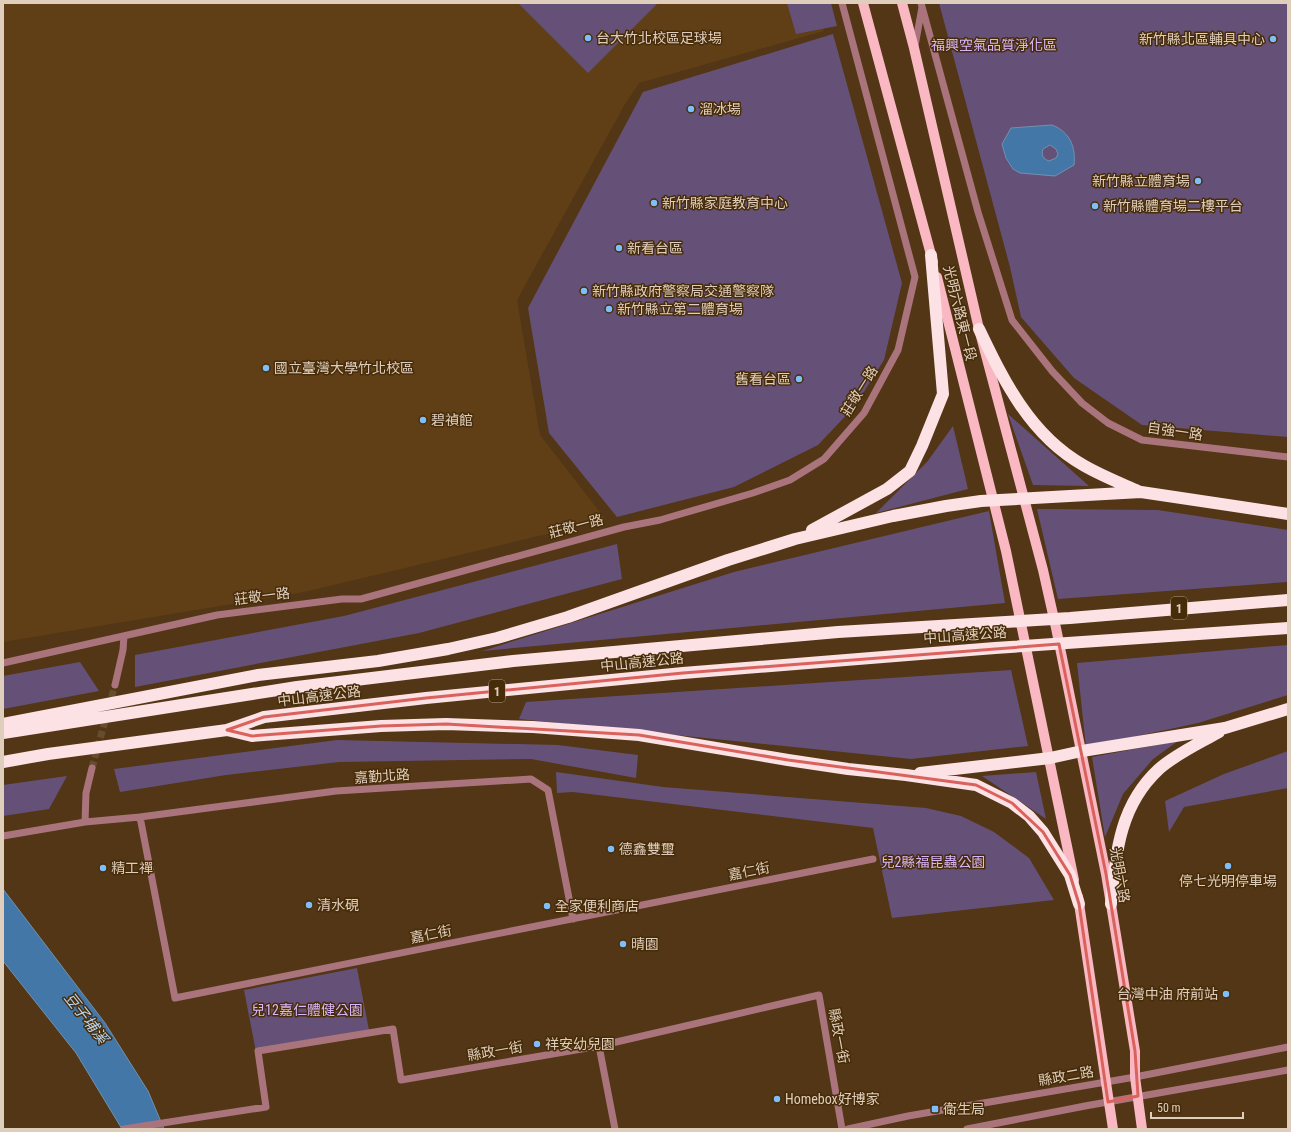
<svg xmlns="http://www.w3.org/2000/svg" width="1291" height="1132" viewBox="0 0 1291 1132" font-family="'Roboto Condensed','Noto Sans TC',sans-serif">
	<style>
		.built { fill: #603f17 }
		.green { fill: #655178 }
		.water { fill: #4377a7; stroke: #7291ae; fill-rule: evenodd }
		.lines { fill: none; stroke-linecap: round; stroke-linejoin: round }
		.minor-tunnel { stroke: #674d2e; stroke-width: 7; stroke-dasharray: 7 3.5; stroke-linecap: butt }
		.minor { stroke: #aa747d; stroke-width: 7 }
		.major { stroke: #fab8c3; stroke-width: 10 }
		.highway { stroke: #fce1e5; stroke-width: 12 }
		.marked { fill: none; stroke: #da625c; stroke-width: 3; stroke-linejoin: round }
		.poi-dot { fill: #7ebef9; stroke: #472c09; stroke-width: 1.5 }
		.labels { text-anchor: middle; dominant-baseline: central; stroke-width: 3; stroke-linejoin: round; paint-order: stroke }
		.shield { fill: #472c09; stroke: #b29d87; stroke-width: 1 }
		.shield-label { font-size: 13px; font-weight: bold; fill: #e0cebd }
		.poi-label { font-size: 14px; fill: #e0cebd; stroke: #472c09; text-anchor: start }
		.park-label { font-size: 14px; fill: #d9b7f9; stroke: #472c09 }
		.street-label { font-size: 14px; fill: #e0cebd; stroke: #472c09 }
		.water-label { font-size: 15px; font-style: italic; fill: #bbd7f3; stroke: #472c09 }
	</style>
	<rect width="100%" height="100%" fill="#523615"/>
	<!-- built -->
	<path class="built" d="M3 3H816L824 31 639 83 625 104 517 300 540 435 606 520 304 592 3 642Z"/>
	<!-- green -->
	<path class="green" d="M518 3H658L588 73Z
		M787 3H831L837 26 796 34Z
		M939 3H1288V437L1142 425 1074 378 1021 317 1010 267Z
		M833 34 902 283 884 360 855 406 818 445 734 487 617 517 549 433 528 308 643 92Z
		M1008 414 1089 486 1033 485Z
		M953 426 968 489 876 513 927 462Z
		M1037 509 1158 510 1288 530V582L1058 599Z
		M989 511 1005 603 482 651 734 572Z
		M617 544 622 579 419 633 135 687V655L344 616Z
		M1288 645V695L1198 723 1086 747 1077 663Z
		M80 662 99 691 3 709V676Z
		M1011 670 1028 746 911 759 519 719 526 702Z
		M337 740 558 745 638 755 636 778 531 759 339 762 226 775 120 792 114 769Z
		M1178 741 1153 759 1123 794 1105 837 1092 757Z
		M1288 751V788L1184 807 1169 832 1165 801 1224 774Z
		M556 772 663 787 926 808 961 816 994 832 1029 858 1054 900 892 918 873 828 573 792 557 793Z
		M1036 772 1046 819 982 776Z
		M67 776 49 809 3 816V785Z
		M357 968 369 1030 256 1052 244 990Z"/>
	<!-- water -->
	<path class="water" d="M1052 125C1070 132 1076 147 1074 165L1055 176 1020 173 1013 169 1006 158 1002 144 1011 128ZM1050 145 1056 149 1058 154 1056 158 1049 161C1043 159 1041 155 1043 149Z
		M3 889 105 1023 148 1091 164 1129H122L76 1053 3 961Z"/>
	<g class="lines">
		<!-- minor-tunnel -->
		<path class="minor-tunnel" d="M92 768 115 685"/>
		<!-- minor -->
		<path class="minor" d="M921 3 978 212 1012 320 1052 371 1082 403 1108 423 1142 440 1288 457
			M915 46 922 7
			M3 663 217 615 342 599H361L624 527 660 520 753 493 790 480 824 459 864 413 898 350 915 277 842 3
			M115 685 123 650 124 636
			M140 817 175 998 873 859
			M85 822 86 793 92 768
			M3 836 85 822 140 817 336 791 531 779 548 790 573 919
			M599 1046 615 1129
			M124 1129 266 1107 258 1051 393 1029 401 1080 599 1046 819 995 842 1129
			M848 1129 908 1116 1135 1077 1288 1047
			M967 1129 1085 1106 1288 1070"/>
		<!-- major -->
		<path class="major" d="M863 3 933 262
			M902 3 914 48 979 329 1043 570 1056 628 1106 874 1135 1051V1077L1142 1129
			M937 277 1006 551 1074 880
			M1078 897 1113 1129"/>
		<!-- highway -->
		<path class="highway" d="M979 329C1004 381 1030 435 1083 465 1100 475 1120 483 1138 491
			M812 530 887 489 910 471 922 446 943 394 931 255
			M3 724 258 675 378 661 448 649 497 638 568 617 728 560 795 539 893 516 946 506 981 501 1141 492 1288 514
			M227 730 252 736 381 726 446 724 533 727 639 735 788 760 848 769 906 775 976 785 1012 803 1029 816 1043 832 1070 875 1079 904
			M3 733 297 687 513 661 838 632 1070 618 1288 600
			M3 762 48 754 227 730 264 717 426 698 683 673 995 648 1288 628
			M920 773 1050 758 1082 751 1225 728 1288 709
			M1111 904C1116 853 1119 806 1159 769 1176 754 1200 743 1219 732"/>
	</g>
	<!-- marked area -->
	<path class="marked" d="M1059 644 1106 874 1135 1051 1138 1096 1108 1102 1079 904 1070 875 1043 832 1012 803 976 785 788 760 639 735 446 724 381 726 252 736 227 730 264 717 426 698 683 673Z"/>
	<!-- markers -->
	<g class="poi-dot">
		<circle cx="588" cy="38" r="4"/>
		<circle cx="1273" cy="39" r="4"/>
		<circle cx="691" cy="109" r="4"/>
		<circle cx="1198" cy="181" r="4"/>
		<circle cx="654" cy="203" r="4"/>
		<circle cx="1095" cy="206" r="4"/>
		<circle cx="619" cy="248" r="4"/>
		<circle cx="584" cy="291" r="4"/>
		<circle cx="609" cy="309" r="4"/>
		<circle cx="266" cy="368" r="4"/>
		<circle cx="799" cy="379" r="4"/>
		<circle cx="423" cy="420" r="4"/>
		<circle cx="611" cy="849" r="4"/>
		<circle cx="1228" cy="866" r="4"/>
		<circle cx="103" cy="868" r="4"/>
		<circle cx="309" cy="905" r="4"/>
		<circle cx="547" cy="906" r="4"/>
		<circle cx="623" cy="944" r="4"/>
		<circle cx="1226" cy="994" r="4"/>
		<circle cx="537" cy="1044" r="4"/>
		<circle cx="777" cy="1099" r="4"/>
		<rect x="931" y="1105" width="8" height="8" rx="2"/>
	</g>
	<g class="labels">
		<!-- shield labels -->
		<g class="shield">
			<rect x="1171" y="597" width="16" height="22" rx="3"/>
			<rect x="489" y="680" width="16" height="22" rx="3"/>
		</g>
		<g class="shield-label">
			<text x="1179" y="608">1</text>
			<text x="497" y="691">1</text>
		</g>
		<!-- poi labels -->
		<g class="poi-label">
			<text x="596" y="38">台大竹北校區足球場</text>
			<text x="1265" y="39" text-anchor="end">新竹縣北區輔具中心</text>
			<text x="699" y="109">溜冰場</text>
			<text x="1190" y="181" text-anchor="end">新竹縣立體育場</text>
			<text x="662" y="203">新竹縣家庭教育中心</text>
			<text x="1103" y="206">新竹縣體育場二樓平台</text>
			<text x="627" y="248">新看台區</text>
			<text x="592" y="291">新竹縣政府警察局交通警察隊</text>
			<text x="617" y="309">新竹縣立第二體育場</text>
			<text x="274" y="368">國立臺灣大學竹北校區</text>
			<text x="791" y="379" text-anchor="end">舊看台區</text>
			<text x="431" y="420">碧禎館</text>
			<text x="619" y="849">德鑫雙璽</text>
			<text x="111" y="868">精工禪</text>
			<text x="1228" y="881" text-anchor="middle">停七光明停車場</text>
			<text x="317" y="905">清水硯</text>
			<text x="555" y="906">全家便利商店</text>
			<text x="631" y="944">晴園</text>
			<text x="1218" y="994" text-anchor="end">台灣中油 府前站</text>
			<text x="545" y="1044">祥安幼兒園</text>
			<text x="785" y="1099">Homebox好博家</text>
			<text x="943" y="1109">衛生局</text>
		</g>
		<!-- park labels -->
		<g class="park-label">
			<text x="994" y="45">福興空氣品質淨化區</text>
			<text x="933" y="862">兒2縣福昆蟲公園</text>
			<text x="307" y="1010">兒12嘉仁體健公園</text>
		</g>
		<!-- street labels -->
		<g class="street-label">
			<text transform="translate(960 313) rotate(76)">光明六路東一段</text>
			<text transform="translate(859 391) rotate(-58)">莊敬一路</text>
			<text transform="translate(1175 431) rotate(8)">自強一路</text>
			<text transform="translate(576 526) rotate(-15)">莊敬一路</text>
			<text transform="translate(262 596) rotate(-7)">莊敬一路</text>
			<text transform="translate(965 635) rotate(-4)">中山高速公路</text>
			<text transform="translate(642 662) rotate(-6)">中山高速公路</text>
			<text transform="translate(319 696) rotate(-7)">中山高速公路</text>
			<text transform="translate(382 776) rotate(-4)">嘉勤北路</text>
			<text transform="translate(749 871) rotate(-11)">嘉仁街</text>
			<text transform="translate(1120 875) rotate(80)">光明六路</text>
			<text transform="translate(431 934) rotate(-11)">嘉仁街</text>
			<text transform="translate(839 1036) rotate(79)">縣政一街</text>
			<text transform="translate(495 1051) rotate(-10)">縣政一街</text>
			<text transform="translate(1066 1076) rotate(-10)">縣政二路</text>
		</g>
		<!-- water labels -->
		<g class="water-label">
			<text transform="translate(86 1018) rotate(52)">豆子埔溪</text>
		</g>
	</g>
	<!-- border -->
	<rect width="1291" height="1132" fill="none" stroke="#e0cebd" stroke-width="8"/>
	<!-- scale -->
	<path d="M1151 1112v6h92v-6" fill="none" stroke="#e0cebd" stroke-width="2"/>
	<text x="1157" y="1112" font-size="12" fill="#e0cebd" stroke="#472c09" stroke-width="3" paint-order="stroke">50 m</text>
</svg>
